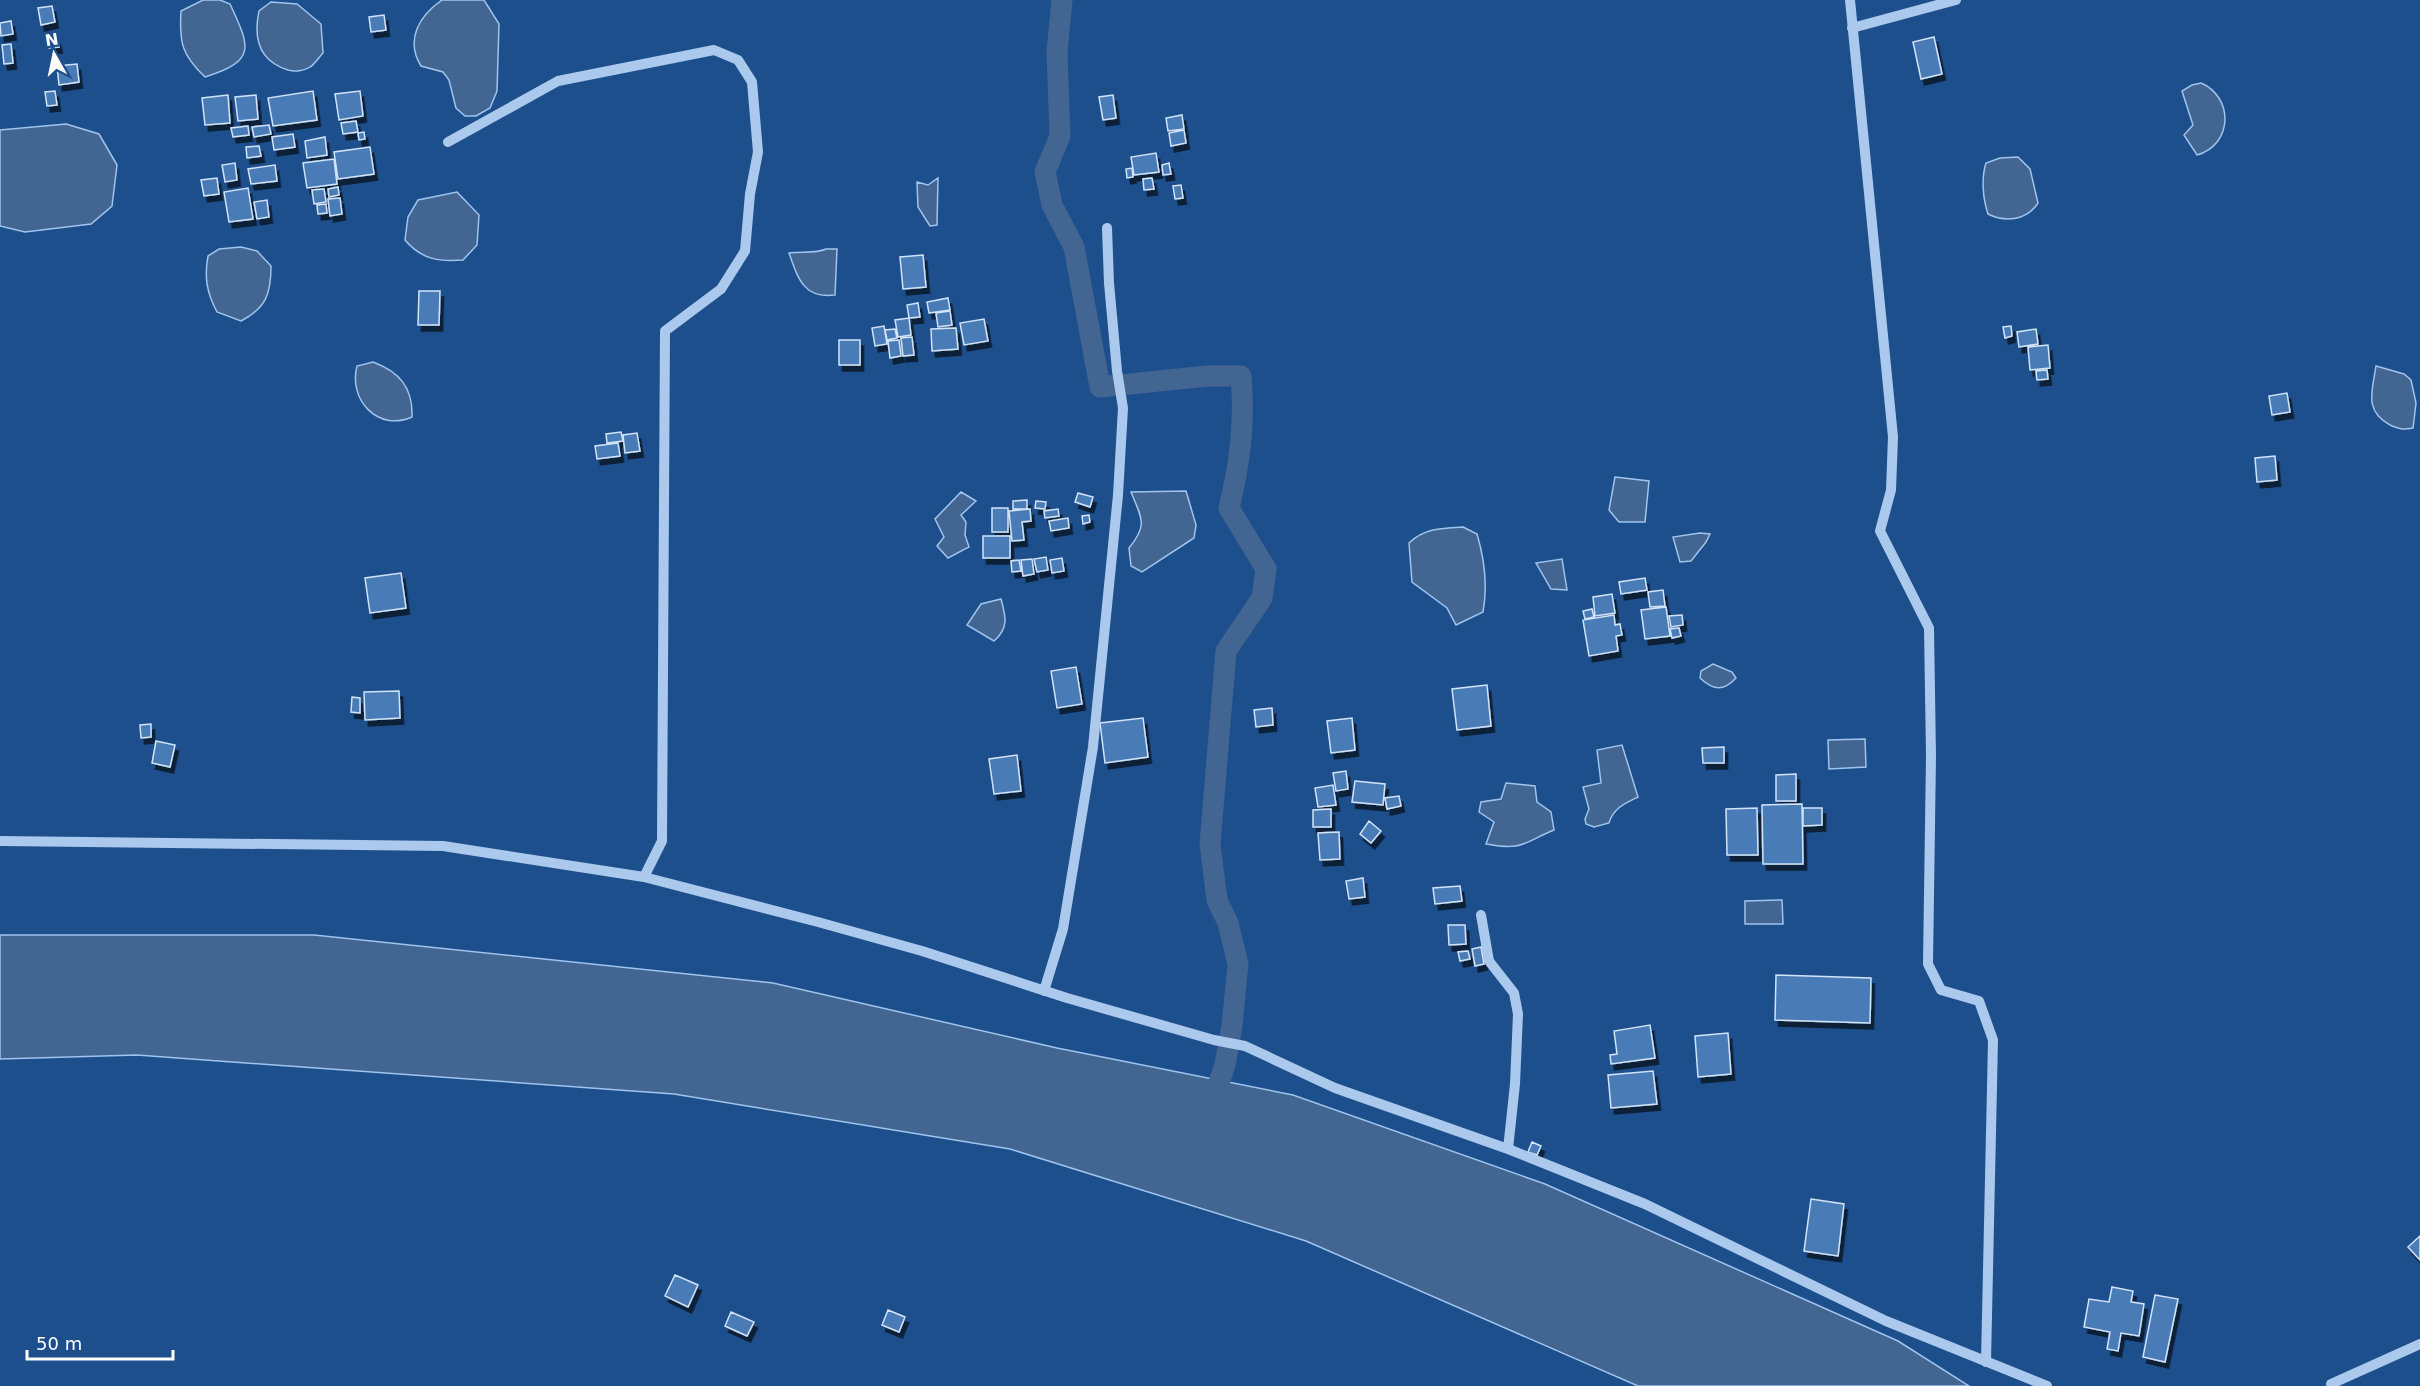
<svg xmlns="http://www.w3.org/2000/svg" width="2420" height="1386" viewBox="0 0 2420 1386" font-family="'DejaVu Sans',sans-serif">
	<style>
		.water { fill: #426591; stroke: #9fc4ee; stroke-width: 1.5 }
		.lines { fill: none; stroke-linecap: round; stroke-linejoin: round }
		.canal { stroke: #426591; stroke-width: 21 }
		.building { fill: #4a7bb6; stroke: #d1e3f9; stroke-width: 1.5; filter: url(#shadow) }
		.minor { stroke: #abc9ec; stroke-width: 10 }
	</style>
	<defs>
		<filter id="shadow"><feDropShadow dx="3.5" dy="6" stdDeviation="0" flood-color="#0009"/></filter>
	</defs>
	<rect width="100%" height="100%" fill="#1e4f8d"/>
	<!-- water -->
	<path class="water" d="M203 0H220L230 4C250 47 257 61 205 77 182 55 179 43 181 11Z
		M442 0H484L499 24 497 91 490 108 476 116H465L456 108 449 80 443 72 421 66C405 40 419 16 442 0Z
		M271 2 297 4 321 24 323 53C319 57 315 64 310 67 304 71 295 72 288 70 259 61 253 39 259 11Z
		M2201 83C2234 97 2233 145 2197 155L2184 135 2193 125 2182 91 2192 85Z
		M66 124 99 134 117 165 112 206 91 224 25 232 0 226V130Z
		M2018 157 2030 169 2038 203C2027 220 2006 223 1988 214 1983 199 1981 179 1986 163L2000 158Z
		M938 178 937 225 930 226 918 207 917 182 928 185Z
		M457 192 479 215 477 245 463 260C438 262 421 259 405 240L408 217 418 200Z
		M241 247 257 251 271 266C271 294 266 308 241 321L217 312C207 293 204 278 208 256L219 249Z
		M826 249H837L835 295C804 299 798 279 789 253 802 251 815 254 826 249Z
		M373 362C400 372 413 388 412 417 378 432 348 400 357 366Z
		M2376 366 2404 374 2411 380 2416 403 2413 428C2403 430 2399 429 2390 425 2364 411 2372 392 2376 366Z
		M1615 477 1649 481 1645 522H1619L1609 510Z
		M1186 491 1196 525 1194 538 1142 572 1131 566 1129 548C1148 525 1142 519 1131 492Z
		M961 492 976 501 961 515 966 522 965 535 969 547 948 558 937 546 944 537 935 519Z
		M1463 527 1477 534C1485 561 1488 585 1483 612L1456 625 1447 608 1412 582 1409 543C1425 528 1442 528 1463 527Z
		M1700 533 1710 534 1706 542 1691 561 1680 562 1673 537Z
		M1562 559 1567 590 1551 589 1536 563Z
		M1001 599C1006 617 1009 628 994 641L967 625 981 604Z
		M1713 664 1732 672 1736 678C1723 692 1713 690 1700 678L1701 671Z
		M1865 739 1866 767 1829 769 1828 740Z
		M1622 745 1638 797C1626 803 1613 808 1609 823L1594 827 1586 824 1585 819 1589 809 1583 787 1601 783 1597 750Z
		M1506 783 1535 786 1537 802 1551 812 1554 830C1522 843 1524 851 1486 844L1494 822 1479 812 1481 802 1501 799Z
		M1782 900 1783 924H1745V901Z
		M0 935H314L773 983 1057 1048 1293 1095 1545 1184 1898 1341 1969 1386H1638L1306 1241 1010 1149 674 1094 137 1055 0 1059Z"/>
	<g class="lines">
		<!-- canal -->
		<path class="canal" d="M1062 0 1057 52 1060 136 1045 172 1052 205 1074 247 1100 387 1208 376H1241C1245 423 1240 463 1229 508L1266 569 1262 598 1226 651 1210 844 1217 900 1228 923 1238 964 1232 1026 1225 1065 1211 1106"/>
	</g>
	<!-- building -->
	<path class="building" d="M52 6 55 22 41 25 38 8Z
		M384 15 386 30 371 32 369 17Z
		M11 21 13 34 1 36 0 23Z
		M1934 37 1942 74 1921 79 1913 42Z
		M57 39 59 47 49 48 48 40Z
		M11 44 13 63 4 64 2 45Z
		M77 64 79 82 59 85 57 66Z
		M55 91 57 105 47 106 45 92Z
		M313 91 317 120 273 126 268 98Z
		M360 91 363 116 339 120 335 94Z
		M228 95 230 123 205 125 202 98Z
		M256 95 258 119 238 121 235 97Z
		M1113 95 1116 118 1103 120 1099 97Z
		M1182 115 1184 129 1168 131 1166 118Z
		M356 121 358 132 343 134 341 123Z
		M269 125 271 134 254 137 252 127Z
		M248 126 249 135 233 137 231 128Z
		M1184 130 1186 143 1171 146 1169 133Z
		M364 132 365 139 359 140 358 133Z
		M293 134 295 147 274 150 272 137Z
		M325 137 327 155 307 158 305 141Z
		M259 146 261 156 247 158 246 147Z
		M370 147 374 174 338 179 334 152Z
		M1156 153 1159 172 1134 175 1131 157Z
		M334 159 337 184 307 188 303 163Z
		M235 163 237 180 225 182 222 165Z
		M1169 163 1171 174 1163 175 1162 165Z
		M275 165 277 181 251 184 248 169Z
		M1132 168 1133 177 1127 178 1126 169Z
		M217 178 219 194 204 196 201 180Z
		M1152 178 1154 189 1144 190 1143 179Z
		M1181 185 1183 198 1175 199 1173 186Z
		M338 187 339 195 329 197 328 189Z
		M248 188 253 219 229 222 224 192Z
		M324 189 326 202 314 204 312 190Z
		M340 198 342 214 330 216 328 199Z
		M267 200 269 217 257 219 254 202Z
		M326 204 327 213 318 214 317 205Z
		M923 255 926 287 903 289 900 257Z
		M419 291H440L439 325H418Z
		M948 298 950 310 929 313 927 302Z
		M918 303 920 317 909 318 907 305Z
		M950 311 952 325 938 327 936 313Z
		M909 318 911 335 898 337 895 320Z
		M984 319 988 341 964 345 960 323Z
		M884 326 887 344 875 346 872 328Z
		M2011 326 2012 336 2005 338 2003 327Z
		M956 328 958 349 932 351 931 329Z
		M895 329 897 338 887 340 885 330Z
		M2036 329 2038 344 2019 347 2017 332Z
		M912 337 914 355 903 356 901 338Z
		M839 340H860V365H839Z
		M899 340 901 356 890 358 888 341Z
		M2048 345 2050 368 2030 370 2028 347Z
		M2047 370 2048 379 2037 380 2036 371Z
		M2287 393 2290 412 2272 415 2269 396Z
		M621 432 623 441 607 443 606 434Z
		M637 433 640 451 625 453 623 435Z
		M618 443 620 456 597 459 595 446Z
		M2275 456 2277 480 2257 482 2255 458Z
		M1078 493 1093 497 1090 507 1075 502Z
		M1027 500V509H1013V501Z
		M1036 501 1046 502 1045 509 1035 508Z
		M992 508H1008V532H992Z
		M1030 509 1031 521 1022 522 1024 540 1012 541 1009 511Z
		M1058 509 1059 516 1045 518 1044 511Z
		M1089 515 1090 522 1083 524 1082 516Z
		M1068 518 1069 528 1051 531 1049 521Z
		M983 536H1010V558H983Z
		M1046 557 1048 570 1037 572 1034 559Z
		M1062 558 1064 571 1052 573 1050 560Z
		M1032 559 1034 574 1023 576 1021 560Z
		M1019 560 1021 571 1012 572 1011 561Z
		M401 573 406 608 370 613 365 578Z
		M1645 578 1647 590 1621 594 1619 582Z
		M1663 590 1665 606 1650 607 1648 592Z
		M1612 594 1615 613 1595 616 1593 597Z
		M1666 607 1670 636 1645 639 1641 610Z
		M1592 609 1594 617 1585 619 1583 611Z
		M1614 615 1615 625 1620 624 1622 635 1616 636 1618 651 1589 656 1583 620Z
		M1682 615 1683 625 1671 627 1669 616Z
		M1679 628 1681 636 1672 638 1670 629Z
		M1076 667 1082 704 1057 708 1051 671Z
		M1487 685 1491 726 1457 730 1452 689Z
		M399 691 400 718 365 720 364 692Z
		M352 697 360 698V713L351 712Z
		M1272 708 1273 725 1256 727 1254 710Z
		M1143 718 1148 757 1105 763 1100 723Z
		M1352 718 1355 750 1331 753 1327 721Z
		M151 724V737L141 738 140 725Z
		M156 741 175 745 170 767 152 763Z
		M1724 747V763H1703L1702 748Z
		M1017 755 1021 791 994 794 989 759Z
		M1346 771 1348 789 1336 791 1333 773Z
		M1796 774V801H1776V775Z
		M1355 781 1385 784 1383 805 1352 802Z
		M1333 785 1336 805 1318 807 1315 788Z
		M1399 796 1401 806 1387 809 1385 798Z
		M1802 804 1803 864H1763L1762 805Z
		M1757 808 1758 855H1727L1726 809Z
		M1803 808H1822V825L1803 826Z
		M1331 809V827H1313V810Z
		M1369 821 1381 831 1371 843 1360 834Z
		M1339 832 1340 859 1320 860 1318 833Z
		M1363 878 1365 897 1349 899 1346 881Z
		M1460 886 1462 901 1435 904 1433 888Z
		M1448 925H1465L1466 944 1449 945Z
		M1481 947 1484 964 1475 966 1472 949Z
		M1468 951 1470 959 1460 961 1458 952Z
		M1776 975 1871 978 1870 1023 1775 1020Z
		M1650 1025 1655 1058 1611 1064 1610 1055 1617 1054 1614 1031Z
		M1728 1033 1731 1074 1698 1077 1695 1036Z
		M1653 1071 1657 1104 1611 1108 1608 1075Z
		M1532 1142 1541 1146 1537 1155 1528 1152Z
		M1811 1199 1844 1204 1838 1256 1804 1251Z
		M2420 1236V1260L2408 1247Z
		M675 1275 698 1285 688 1307 665 1296Z
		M2112 1287 2133 1291 2131 1302 2144 1304 2139 1336 2121 1333 2118 1351 2107 1349 2110 1332 2084 1327 2089 1299 2109 1302Z
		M2155 1295 2178 1299 2165 1362 2143 1357Z
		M888 1310 905 1317 899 1332 882 1325Z
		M731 1312 754 1322 747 1336 725 1326Z"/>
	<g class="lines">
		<!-- minor -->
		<path class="minor" d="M1850 0 1893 437 1891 490 1880 531 1929 628 1931 756 1928 964 1941 990 1979 1001 1993 1040 1986 1362
			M1852 28 1956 0
			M448 142 558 81 714 50 738 60 752 82 758 152 750 194 745 251 721 289 665 331 662 841 644 877
			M0 841 443 846 644 877 818 922 922 951 1067 998 1214 1040 1245 1046 1335 1088 1508 1149 1645 1204 1886 1321 2047 1386
			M1481 915 1489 961 1514 993 1518 1014 1515 1084 1508 1149
			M1044 991 1063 929 1093 747 1118 495 1123 408 1117 371 1109 283 1107 228
			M2331 1384 2420 1344"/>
	</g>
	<!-- north arrow -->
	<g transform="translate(54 54) rotate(351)" stroke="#1e4f8d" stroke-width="4.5" paint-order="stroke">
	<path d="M0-4.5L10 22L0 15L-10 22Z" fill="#ffffff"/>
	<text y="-9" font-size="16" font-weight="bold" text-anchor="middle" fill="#ffffff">N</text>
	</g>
	<!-- scale -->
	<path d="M27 1350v9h146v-9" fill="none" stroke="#ffffff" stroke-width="3"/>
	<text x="36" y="1350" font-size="18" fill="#ffffff" stroke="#1e4f8d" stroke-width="4.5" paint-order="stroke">50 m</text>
</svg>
